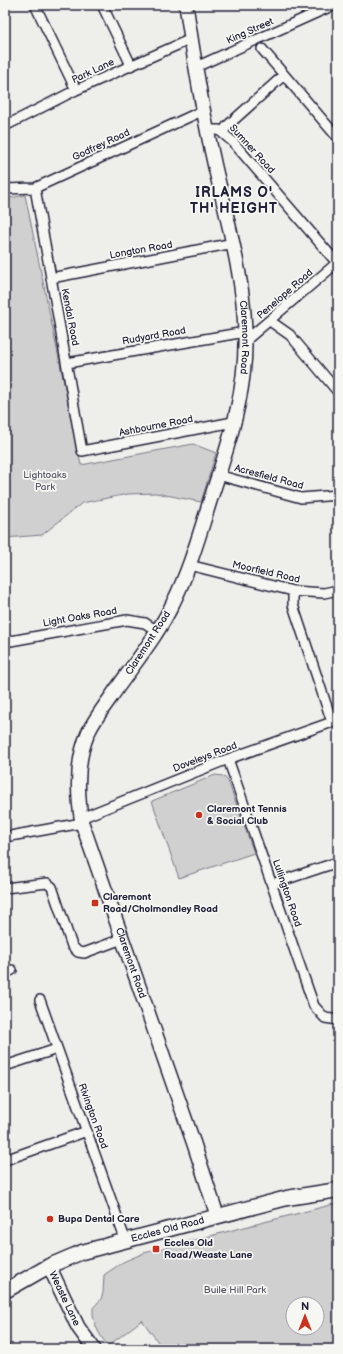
<svg xmlns="http://www.w3.org/2000/svg" width="343" height="1354" viewBox="0 0 343 1354" font-family="'Balsamiq Sans',sans-serif">
	<style>
		.green { fill: #d0d0d1; stroke: #797986; fill-rule: evenodd }
		.lines { fill: none; stroke-linecap: round; stroke-linejoin: round }
		.street-casing { stroke: #22223b; stroke-width: 12 }
		.secondary-casing { stroke: #22223b; stroke-width: 16 }
		.primary-casing { stroke: #22223b; stroke-width: 17 }
		.street { stroke: #f6f6f2; stroke-width: 9 }
		.secondary { stroke: #f6f6f2; stroke-width: 13 }
		.primary { stroke: #f6f6f2; stroke-width: 14 }
		.poi-dot { fill: #c8321e; stroke: #f6f6f2; stroke-width: 1.5 }
		.labels { text-anchor: middle; dominant-baseline: central; stroke-width: 3.5; stroke-linejoin: round; paint-order: stroke }
		.street-label { font-size: 10px; fill: #22223b; stroke: #f6f6f2 }
		.park-label { font-size: 10px; fill: #565668; stroke: #f6f6f2 }
		.poi-label { font-size: 10px; font-weight: bold; fill: #22223b; stroke: #f6f6f2; text-anchor: start }
		.district-label { font-size: 14px; font-weight: bold; letter-spacing: 1px; fill: #22223b; stroke: #f6f6f2 }
	</style>
	<rect width="100%" height="100%" fill="#eeeeeb"/>
	<filter id="ink" filterUnits="userSpaceOnUse"><feTurbulence type="fractalNoise" baseFrequency=".025" numOctaves="2"/><feDisplacementMap in="SourceGraphic" scale="8" xChannelSelector="R" yChannelSelector="G"/><feConvolveMatrix kernelMatrix="1 2 1 2 8 2 1 2 1" color-interpolation-filters="sRGB"/></filter>
	<g filter="url(#ink)">
		<!-- green -->
		<path class="green" d="M25 195 81 465 193 444 216 453 201 502 156 493 128 494 82 503 42 535 5 538V199Z
			M215 775 223 776 228 781 254 853 179 878 152 801Z
			M338 1203V1349H163L142 1320 108 1346C99 1335 92 1322 93 1308L101 1299 103 1293 104 1275 123 1262 144 1253ZM293 1304H317V1328H293Z"/>
		<g class="lines">
			<!-- street casing -->
			<g class="street-casing">
				<path id="street" d="M35 5 76 90
					M102 5 131 65
					M262 49 338 138
					M196 67 334 5
					M5 126 76 90 191 39
					M208 130H219L233 142 338 264
					M223 132 227 126 284 75
					M35 188 82 451 233 422
					M5 189 35 188 204 110
					M51 278 234 243
					M270 321 290 335 338 392
					M245 341 338 262
					M67 363 245 332
					M218 475 301 498 338 495
					M189 565 293 591 324 593 338 590
					M293 591V605L332 722
					M5 642 127 620 145 623 157 631
					M228 759 314 1006 325 1018 338 1020
					M81 818 228 759 338 720
					M5 837 82 823
					M272 884 338 862
					M5 888 47 883 52 887 72 946 78 952 84 953 122 939
					M5 973 12 970
					M40 1000 125 1239
					M5 1066 57 1049
					M5 1160 87 1131
					M5 1348V1349"/>
			</g>
			<!-- secondary casing -->
			<g class="secondary-casing">
				<g id="secondary">
					<path id="s1" d="M186 5C194 59 203 114 215 167 231 236 252 304 243 376 238 418 223 461 210 501 199 536 189 571 173 603 157 637 132 666 111 697 103 708 94 720 88 733 76 761 77 794 82 823L194 1144 217 1215"/>
					<path id="s2" d="M49 1266 78 1327 94 1349"/>
				</g>
			</g>
			<!-- primary casing -->
			<g class="primary-casing">
				<g id="primary">
					<path id="s3" d="M5 1291 49 1266 82 1252 287 1198 338 1190"/>
				</g>
			</g>
			<!-- street -->
			<use href="#street" class="street"/>
			<!-- secondary -->
			<use href="#secondary" class="secondary"/>
			<!-- primary -->
			<use href="#primary" class="primary"/>
		</g>
	</g>
	<!-- markers -->
	<g class="poi-dot">
		<circle cx="199" cy="815" r="4"/>
		<rect x="91" y="899" width="8" height="8" rx="2"/>
		<circle cx="50" cy="1219" r="4"/>
		<rect x="152" y="1245" width="8" height="8" rx="2"/>
	</g>
	<g class="labels">
		<!-- street labels -->
		<g class="street-label">
			<text transform="translate(250 31) rotate(-24)">King Street</text>
			<text transform="translate(93 71) rotate(-25)">Park Lane</text>
			<text transform="translate(101 145) rotate(-25)">Godfrey Road</text>
			<text transform="translate(252 149) rotate(48)">Sumner Road</text>
			<text transform="translate(141 250) rotate(-10)">Longton Road</text>
			<text transform="translate(285 294) rotate(-41)">Penelope Road</text>
			<text transform="translate(70 317) rotate(79)">Kendal Road</text>
			<text transform="translate(154 336) rotate(-10)">Rudyard Road</text>
			<text stroke="none"><textPath href="#s1" startOffset="338">Claremont Road</textPath></text>
			<text transform="translate(156 426) rotate(-11)">Ashbourne Road</text>
			<text transform="translate(269 477) rotate(15)">Acresfield Road</text>
			<text transform="translate(266 572) rotate(13)">Moorfield Road</text>
			<text transform="translate(80 617) rotate(-10)">Light Oaks Road</text>
			<text transform="translate(148 643) rotate(-57)">Claremont Road</text>
			<text transform="translate(205 757) rotate(-21)">Doveleys Road</text>
			<text transform="translate(287 893) rotate(71)">Lullington Road</text>
			<text stroke="none"><textPath href="#s1" startOffset="1010">Claremont Road</textPath></text>
			<text transform="translate(93 1116) rotate(70)">Rivington Road</text>
			<text stroke="none"><textPath href="#s3" startOffset="175">Eccles Old Road</textPath></text>
			<text stroke="none"><textPath href="#s2" startOffset="36">Weaste Lane</textPath></text>
		</g>
		<!-- park labels -->
		<g class="park-label">
			<text x="45" y="475">Lightoaks<tspan x="45" dy="12">Park</tspan></text>
			<text x="235" y="1290">Buile Hill Park</text>
		</g>
		<!-- poi labels -->
		<g class="poi-label">
			<text x="207" y="809">Claremont Tennis<tspan x="207" dy="12">&amp; Social Club</tspan></text>
			<text x="103" y="897">Claremont<tspan x="103" dy="12">Road/Cholmondley Road</tspan></text>
			<text x="58" y="1219">Bupa Dental Care</text>
			<text x="164" y="1243">Eccles Old<tspan x="164" dy="12">Road/Weaste Lane</tspan></text>
		</g>
		<!-- district labels -->
		<g class="district-label">
			<text x="234" y="192">IRLAMS O'<tspan x="234" dy="16">TH' HEIGHT</tspan></text>
		</g>
	</g>
	<!-- margin -->
	<rect width="343" height="1354" fill="none" stroke="#f6f6f2" stroke-width="20"/>
	<rect x="10" y="10" width="323" height="1334" fill="none" stroke="#22223b" stroke-width="1.5" filter="url(#ink)"/>
	<!-- north arrow -->
	<g transform="translate(305 1316)"><circle r="19" fill="#f6f6f2" stroke="#a1a1a9"/>
	<path d="M0-3L7 15L0 10L-7 15Z" fill="#c8321e"/>
	<text y="-6" font-size="11" font-weight="bold" text-anchor="middle" fill="#22223b">N</text>
	</g>
</svg>
